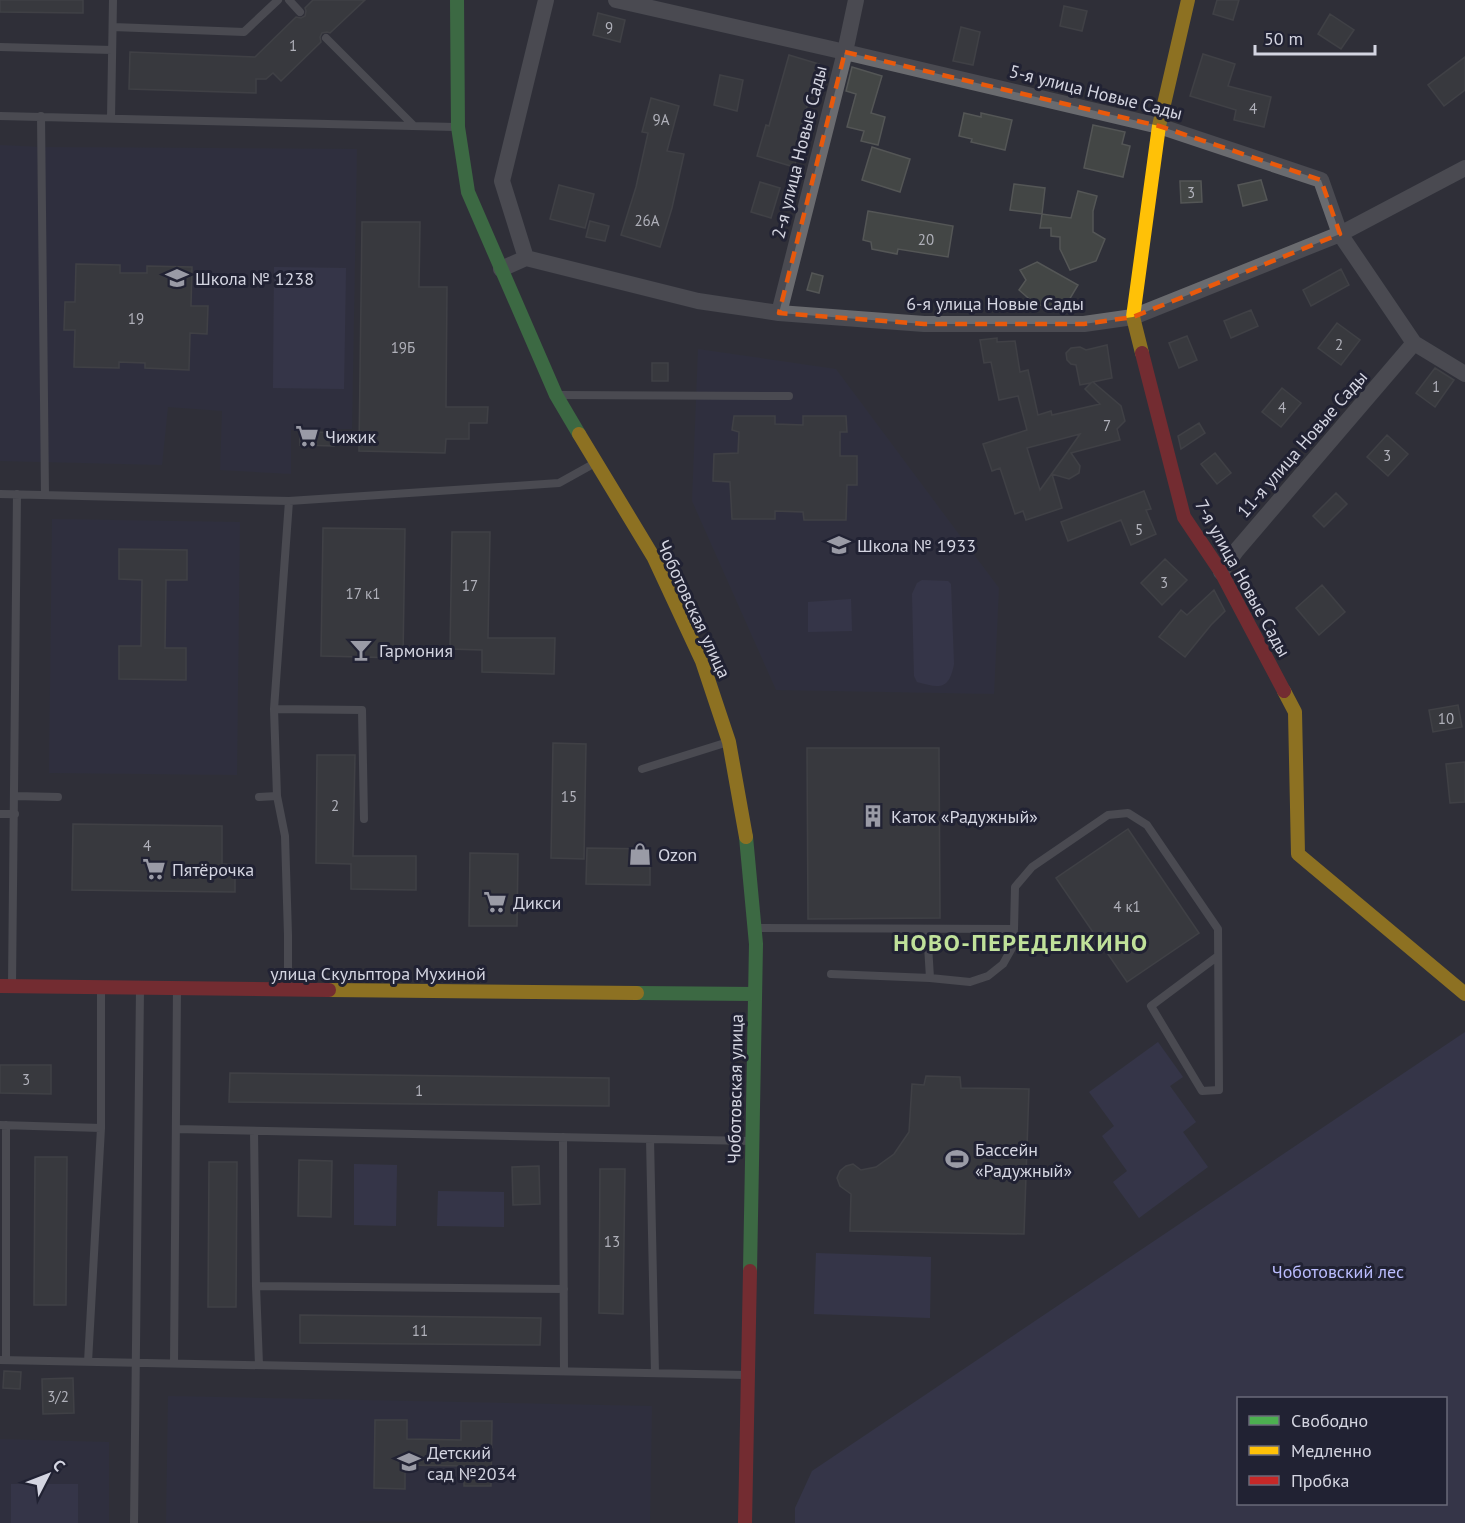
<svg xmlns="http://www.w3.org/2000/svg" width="1465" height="1523" viewBox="0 0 1465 1523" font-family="'PT Sans',sans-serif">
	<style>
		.built { fill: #303045 }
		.green { fill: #3d3d5c; fill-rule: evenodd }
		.building { fill: #434645; stroke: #545656; stroke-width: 1.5; fill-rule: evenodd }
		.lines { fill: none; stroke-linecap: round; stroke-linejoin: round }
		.lane { stroke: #6a6b6f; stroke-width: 8 }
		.street { stroke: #6a6b6f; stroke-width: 16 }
		.fast { stroke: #4caf50; stroke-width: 14 }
		.slow { stroke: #ffc107; stroke-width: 14 }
		.jam { stroke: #c62828; stroke-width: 14 }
		.marked { fill: none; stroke: #e8590c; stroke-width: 4.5; stroke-dasharray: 12 8; stroke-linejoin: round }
		.labels { text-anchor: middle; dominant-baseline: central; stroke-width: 6; stroke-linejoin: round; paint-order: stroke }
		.number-label { font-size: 15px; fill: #b0b1ba }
		.street-label { font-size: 18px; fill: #d4d5e1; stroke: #212233 }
		.poi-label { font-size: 18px; fill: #d4d5e1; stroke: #212233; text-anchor: start }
		.park-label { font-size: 18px; fill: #bbbdfe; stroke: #212233 }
		.district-label { font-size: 24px; font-weight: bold; letter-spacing: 1.5px; fill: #c0e19a; stroke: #212233 }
	</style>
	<rect width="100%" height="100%" fill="#2f3039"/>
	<!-- built -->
	<path class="built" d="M0 145 41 147 357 149 352 429 291 430V474L220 470 222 411 168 407 162 465 0 461Z
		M698 349 836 369 999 588 994 694 776 690 692 501Z
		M52 519 240 522 237 775 49 773Z
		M168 1396 652 1406 650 1523H461L360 1521 359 1523H166Z
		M0 1439 109 1442V1523H0Z"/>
	<!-- green -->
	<path class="green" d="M274 267 346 268 344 389 273 388Z
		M922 580 948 581 951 584 954 664C949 691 939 688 917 682L914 676 912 594 917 583Z
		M851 599 852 631 808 632V602Z
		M1465 1032V1523H795V1508L812 1471ZM1238 1398H1446V1504H1238Z
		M1158 1042 1183 1077 1170 1086 1196 1122 1183 1132 1208 1167 1139 1218 1113 1182 1127 1171 1102 1136 1114 1126 1089 1092Z
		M354 1164 397 1165 396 1226 354 1225Z
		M438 1191 504 1192V1227L437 1226Z
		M816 1253 931 1257 930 1318 814 1314Z
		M11 1484H78V1523H11Z"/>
	<!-- building -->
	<path class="building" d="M0 0H83V13L0 12Z
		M313 0H365L330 33 327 32 322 33 320 37 321 42 281 81 273 73 266 79H256V93L129 89 130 52 255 57 296 17 301 18 305 16 306 11 305 8Z
		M1217 0H1239L1233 20 1213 14Z
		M1064 6 1087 11 1082 31 1060 26Z
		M598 13 625 20 620 42 593 35Z
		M1330 14 1354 30 1341 49 1318 34Z
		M961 27 980 32 973 65 953 61Z
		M1203 54 1235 64 1228 86 1271 97 1264 127 1234 120 1236 110 1190 96Z
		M789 55 819 64 799 135 804 136 794 167 757 156 766 125 769 126Z
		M1465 57V90L1444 106 1428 85Z
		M852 67 882 76 871 113 885 117 878 145 861 141 864 131 847 127 856 94 846 91Z
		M720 75 743 80 737 111 714 105Z
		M651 98 679 106 667 151 684 154 672 208 660 247 621 235 636 187 648 133 642 132Z
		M964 113 981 117V113L1012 120 1005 150 971 142 972 139 959 136Z
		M1093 125 1125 132 1122 144 1130 146 1123 177 1084 168Z
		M872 147 910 159 900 192 862 180Z
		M1261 180 1267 200 1243 206 1238 185Z
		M1180 181H1201L1202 202 1181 203Z
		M760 182 780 188 771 218 751 212Z
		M1014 184 1045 188 1042 214 1010 210Z
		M559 185 594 194 585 228 550 219Z
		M1078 191 1097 196 1093 211V232L1105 239 1096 261 1070 270 1060 249V237L1051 236V228H1040L1042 214 1071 218Z
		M868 211 953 226 948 257 898 249 897 254 872 249 871 242 863 240Z
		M590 221 609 226 605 241 586 237Z
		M362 222H420L419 287H447L446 407H488L487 423H469V439H446L445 453 359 451Z
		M1037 262 1078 285 1065 307 1057 301 1053 309 1034 303 1019 290 1026 280 1020 270Z
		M76 264 120 265V273H147V266L192 267 191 306H208L207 334 190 333 189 370 145 368V363L119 362V368L74 367 75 330H64L65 302H75Z
		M1341 269 1349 285 1311 306 1303 290Z
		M812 273 823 276 819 293 807 290Z
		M1251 310 1258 326 1231 338 1224 321Z
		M1337 323 1360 340 1341 365 1318 348Z
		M1187 336 1197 360 1179 368 1169 343Z
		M997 338V342L1015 341 1020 372 1028 370 1038 415 1051 411 1052 415 1100 404 1085 389 1091 383 1080 385 1076 365 1071 364 1067 360 1066 353 1071 348 1080 347 1086 350 1107 345 1112 378 1093 382 1121 406 1125 421 1117 429 1120 440 1071 453 1080 466 1079 473 1069 479 1052 474 1062 508 1026 520 1023 511 1015 514 1000 468 992 471 983 444 1027 430 1018 396 999 400 991 362 984 363 980 340ZM1080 434 1066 454 1040 490 1027 448Z
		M652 363H668V381H652Z
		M1435 368 1454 380 1435 407 1416 393Z
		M1282 388 1301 403 1281 427 1262 412Z
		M734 416H775V424L803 425V416H846L847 432H840V456H857V485H847L846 520H804L803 512 775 511V519H732L730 482 713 481 714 454 738 453 739 432 732 430Z
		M1199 423 1205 433 1181 449 1178 436Z
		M300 431 334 433V446L300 445Z
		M1387 435 1408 454 1388 476 1367 457Z
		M1215 453 1231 473 1217 484 1201 464Z
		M1144 491 1151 509 1146 510 1156 534 1131 545 1121 520 1068 541 1061 522Z
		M1336 493 1347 504 1324 527 1313 516Z
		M323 528 405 529 403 658 321 656Z
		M452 532H490L488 638H555L554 674 482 672V650L450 649Z
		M119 549 187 550V580H166L165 648H186V680L119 679V646H141L142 580 119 579Z
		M1165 559 1187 580 1162 605 1141 583Z
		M1322 585 1345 612 1319 635 1296 608Z
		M1214 590 1225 611 1211 625 1185 657 1159 637 1181 610 1187 615Z
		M1458 705 1462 727 1433 732 1429 710Z
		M553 743 586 744 584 859 551 858Z
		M807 748H939L940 918 808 919Z
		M317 755H355L353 856H416V890L351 889V864L316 863Z
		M1465 762V802L1450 803 1446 764Z
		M73 824 222 826V864L235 865V892L72 890Z
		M1128 829 1199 933 1127 982 1056 878Z
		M587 848 650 849V885L586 884Z
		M470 853 518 854 517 926H469Z
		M0 1065H51V1094L0 1093Z
		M230 1073 609 1078V1106L229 1102Z
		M926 1076 960 1077 961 1088 1029 1089 1024 1234 850 1231 851 1194 840 1186 837 1178 840 1171 846 1166 853 1164 861 1170 876 1167 894 1154 909 1132 912 1084 924 1085Z
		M35 1157H67L66 1305H34Z
		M299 1160 332 1161 331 1217 298 1216Z
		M209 1162H237L236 1307H208Z
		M539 1166 540 1204 513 1205 512 1167Z
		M600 1169H625L623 1314 599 1313Z
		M300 1315 541 1318 540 1345 300 1343Z
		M4 1371 21 1372 20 1389 3 1388Z
		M73 1378 74 1413 43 1414 42 1379Z
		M375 1420H407V1439L461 1440V1421H492L491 1486H464V1466L405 1465V1489L374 1488Z"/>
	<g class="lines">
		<!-- lane -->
		<path class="lane" d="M289 0 300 12
			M113 27 244 32 278 0
			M326 38 413 125
			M0 47 112 50
			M0 116 455 127
			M41 116 45 495
			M111 118 113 0
			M560 395 789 396
			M0 494 289 501 559 483 595 463
			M274 709 362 710 364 819
			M642 769 728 742
			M15 796 58 797
			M259 797 277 796
			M0 814H15
			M758 928 1014 929 1015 887 1032 867 1108 815 1128 813 1147 825 1218 929 1219 1090 1202 1091 1151 1006 1218 956
			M927 929 930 978
			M831 974 930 978 970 982 988 976 1003 964 1012 948 1014 929
			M12 985 17 494
			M288 989V935L285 836 277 796 274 709 289 501
			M0 1125 101 1128
			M176 1129 751 1141
			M254 1131 256 1286 259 1365
			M563 1137 564 1371
			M650 1139 655 1373
			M256 1286 564 1289
			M0 1360 746 1375
			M6 1360V1125
			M88 1362 101 1128V991
			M174 1363 177 989
			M134 1523 140 989"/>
		<!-- street -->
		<path class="street" d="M616 0 845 52 1159 126 1321 180 1340 234 1414 343 1465 374
			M526 258 502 181 546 0
			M501 269 526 258 698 301 779 313 924 324H1084L1133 317 1340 234 1465 168
			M779 313 845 52 856 0
			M1221 572 1236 551 1414 343"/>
		<!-- fast -->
		<path class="fast" d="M457 0 458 127 468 192 556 395 579 434
			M746 837 756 944 750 1271
			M637 993 755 994"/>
		<!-- slow -->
		<path class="slow" d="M1142 353 1133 317 1159 126 1188 0
			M579 434 654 558 702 661 729 742 746 837
			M1284 691 1295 712 1298 854 1465 994
			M329 990 637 993"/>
		<!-- jam -->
		<path class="jam" d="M1142 353 1184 517 1221 572 1284 691
			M0 986 329 990
			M745 1523 750 1271"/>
	</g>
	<!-- marked area -->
	<path d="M0 0H1465V1523H0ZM845 52 1159 126 1321 180 1340 234 1133 317 1084 324H924L779 313Z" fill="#2f3039" fill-opacity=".55" fill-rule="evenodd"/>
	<path class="marked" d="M845 52 1159 126 1321 180 1340 234 1133 317 1084 324H924L779 313Z"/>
	<!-- icons -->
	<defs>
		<g id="school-bare" transform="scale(1.8)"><path d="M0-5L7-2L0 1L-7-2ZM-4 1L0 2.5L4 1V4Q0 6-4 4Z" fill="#9a9ba6" stroke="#212233" stroke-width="2.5" paint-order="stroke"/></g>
		<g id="supermarket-bare" transform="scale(1.8)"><path d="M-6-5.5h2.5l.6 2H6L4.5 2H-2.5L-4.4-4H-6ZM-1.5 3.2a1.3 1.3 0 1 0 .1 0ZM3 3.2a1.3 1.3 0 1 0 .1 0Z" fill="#9a9ba6" stroke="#212233" stroke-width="2.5" paint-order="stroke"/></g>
		<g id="bar-bare" transform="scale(1.8)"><path d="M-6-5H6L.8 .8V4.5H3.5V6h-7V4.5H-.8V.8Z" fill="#9a9ba6" stroke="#212233" stroke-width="2.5" paint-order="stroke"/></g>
		<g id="building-bare" transform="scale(1.8)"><path d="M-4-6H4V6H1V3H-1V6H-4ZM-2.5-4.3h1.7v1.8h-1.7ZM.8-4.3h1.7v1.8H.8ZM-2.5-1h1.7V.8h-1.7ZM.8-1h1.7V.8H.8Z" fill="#9a9ba6" stroke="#212233" stroke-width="2.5" paint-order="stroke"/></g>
		<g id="shop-bare" transform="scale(1.8)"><path d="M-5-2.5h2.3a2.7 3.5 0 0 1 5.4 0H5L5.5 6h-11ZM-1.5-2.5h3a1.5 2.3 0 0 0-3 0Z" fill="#9a9ba6" stroke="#212233" stroke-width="2.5" paint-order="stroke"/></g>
		<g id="stadium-bare" transform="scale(1.8)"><path d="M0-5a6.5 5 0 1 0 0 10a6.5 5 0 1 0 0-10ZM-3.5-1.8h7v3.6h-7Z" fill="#9a9ba6" stroke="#212233" stroke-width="2.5" paint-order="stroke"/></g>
	</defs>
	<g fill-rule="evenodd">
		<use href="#school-bare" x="177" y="278"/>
		<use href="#supermarket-bare" x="307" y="436"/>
		<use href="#school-bare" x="839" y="545"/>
		<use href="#bar-bare" x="361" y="650"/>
		<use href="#building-bare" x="873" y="816"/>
		<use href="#shop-bare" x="640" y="854"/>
		<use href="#supermarket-bare" x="154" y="869"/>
		<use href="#supermarket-bare" x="495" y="902"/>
		<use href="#stadium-bare" x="957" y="1159"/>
		<use href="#school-bare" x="409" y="1462"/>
	</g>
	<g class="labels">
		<!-- number labels -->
		<g class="number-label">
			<text x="609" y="27">9</text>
			<text x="293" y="45">1</text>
			<text x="1253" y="108">4</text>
			<text x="661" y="119">9А</text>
			<text x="1191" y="192">3</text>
			<text x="647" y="220">26А</text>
			<text x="926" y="239">20</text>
			<text x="136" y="318">19</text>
			<text x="1339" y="344">2</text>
			<text x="403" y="347">19Б</text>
			<text x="1436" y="386">1</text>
			<text x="1282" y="407">4</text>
			<text x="1107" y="425">7</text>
			<text x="1387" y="455">3</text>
			<text x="1139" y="529">5</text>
			<text x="1164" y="582">3</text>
			<text x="470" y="585">17</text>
			<text x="363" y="593">17 к1</text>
			<text x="1446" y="718">10</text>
			<text x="569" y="796">15</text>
			<text x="335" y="805">2</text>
			<text x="147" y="845">4</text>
			<text x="1127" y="906">4 к1</text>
			<text x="26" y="1079">3</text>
			<text x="419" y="1090">1</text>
			<text x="612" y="1241">13</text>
			<text x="420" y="1330">11</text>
			<text x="58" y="1396">3/2</text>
		</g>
		<!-- street labels -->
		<g class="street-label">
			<text transform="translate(1096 92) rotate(14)">5-я улица Новые Сады</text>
			<text transform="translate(799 152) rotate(-76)">2-я улица Новые Сады</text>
			<text x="995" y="303">6-я улица Новые Сады</text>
			<text transform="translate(1302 444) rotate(-49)">11-я улица Новые Сады</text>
			<text transform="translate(1243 578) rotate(61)">7-я улица Новые Сады</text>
			<text transform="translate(694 609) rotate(65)">Чоботовская улица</text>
			<text x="378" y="973">улица Скульптора Мухиной</text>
			<text transform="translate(735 1089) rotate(-89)">Чоботовская улица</text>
		</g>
		<!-- poi labels -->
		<g class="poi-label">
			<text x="195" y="278">Школа № 1238</text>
			<text x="325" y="436">Чижик</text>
			<text x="857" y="545">Школа № 1933</text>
			<text x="379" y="650">Гармония</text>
			<text x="891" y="816">Каток «Радужный»</text>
			<text x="658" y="854">Ozon</text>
			<text x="172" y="869">Пятёрочка</text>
			<text x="513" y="902">Дикси</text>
			<text x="975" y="1149">Бассейн<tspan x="975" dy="21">«Радужный»</tspan></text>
			<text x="427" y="1452">Детский<tspan x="427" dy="21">сад №2034</tspan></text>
		</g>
		<!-- park labels -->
		<g class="park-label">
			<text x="1338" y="1271">Чоботовский лес</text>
		</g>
		<!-- district labels -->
		<g class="district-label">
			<text x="1021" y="942">НОВО-ПЕРЕДЕЛКИНО</text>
		</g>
	</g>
	<!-- legend -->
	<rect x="1237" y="1397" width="210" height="108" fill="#212233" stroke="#696a79" stroke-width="1.5"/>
	<rect x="1249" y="1416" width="30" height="9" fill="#4caf50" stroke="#696a79" stroke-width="1.5"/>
	<text x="1291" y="1427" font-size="18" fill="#d4d5e1">Свободно</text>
	<rect x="1249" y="1446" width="30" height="9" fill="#ffc107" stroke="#696a79" stroke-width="1.5"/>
	<text x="1291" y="1457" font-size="18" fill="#d4d5e1">Медленно</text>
	<rect x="1249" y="1476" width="30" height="9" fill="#c62828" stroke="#696a79" stroke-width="1.5"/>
	<text x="1291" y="1487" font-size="18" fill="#d4d5e1">Пробка</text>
	<!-- north arrow -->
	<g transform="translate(48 1475) rotate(48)" stroke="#212233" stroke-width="4.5" paint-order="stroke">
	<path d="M0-4.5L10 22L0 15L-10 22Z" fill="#d4d5e1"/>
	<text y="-9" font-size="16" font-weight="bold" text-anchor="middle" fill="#d4d5e1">С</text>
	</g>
	<!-- scale -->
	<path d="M1255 45v9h120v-9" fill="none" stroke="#d4d5e1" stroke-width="3"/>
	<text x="1264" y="45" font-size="18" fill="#d4d5e1" stroke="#212233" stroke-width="4.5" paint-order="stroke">50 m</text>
</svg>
